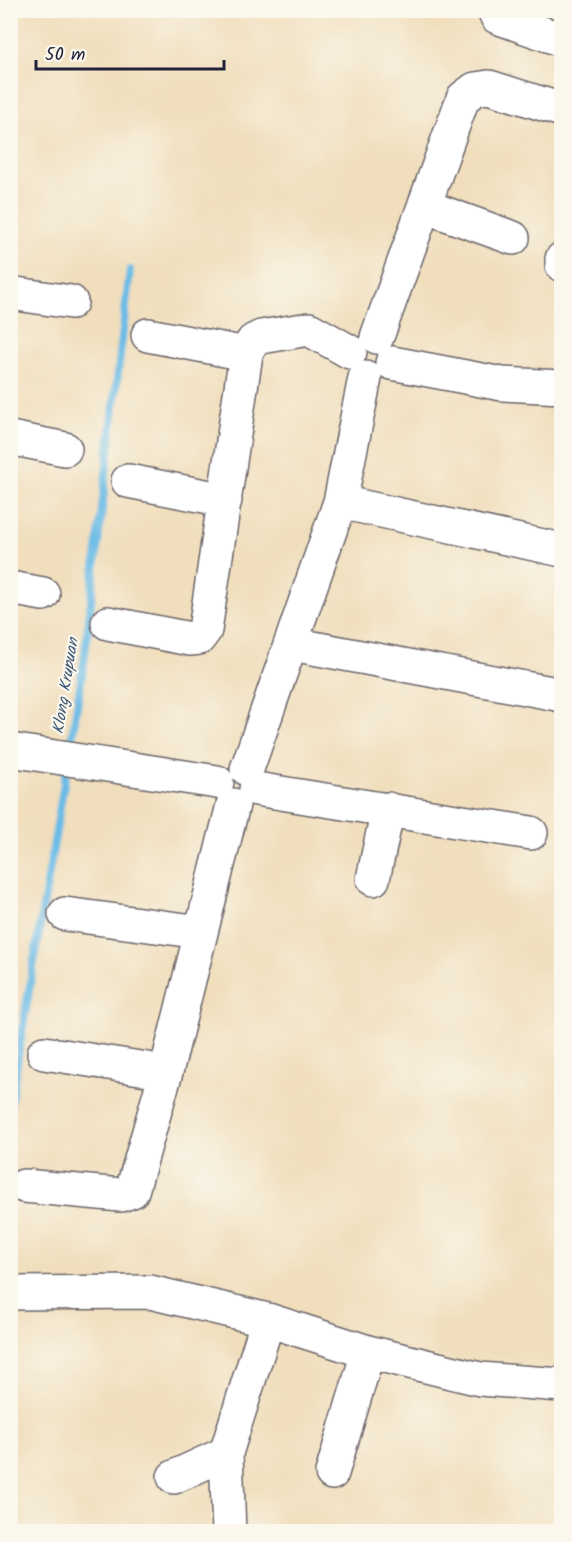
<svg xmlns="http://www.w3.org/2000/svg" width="572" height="1542" viewBox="0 0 572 1542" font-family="Kalam,sans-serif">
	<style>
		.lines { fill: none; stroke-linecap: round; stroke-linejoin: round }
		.stream { stroke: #6bbbe6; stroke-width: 8 }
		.minor-casing { stroke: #6a6468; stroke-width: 36 }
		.minor { stroke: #fff; stroke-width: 33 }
		.labels { text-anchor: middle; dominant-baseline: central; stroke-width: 4.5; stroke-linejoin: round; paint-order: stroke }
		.water-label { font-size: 16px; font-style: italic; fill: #3c5877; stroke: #fbf7ec }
	</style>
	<rect width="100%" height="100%" fill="#fbf7ec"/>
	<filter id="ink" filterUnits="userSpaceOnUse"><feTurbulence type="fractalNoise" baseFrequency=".0167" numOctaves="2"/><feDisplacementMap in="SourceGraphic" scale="12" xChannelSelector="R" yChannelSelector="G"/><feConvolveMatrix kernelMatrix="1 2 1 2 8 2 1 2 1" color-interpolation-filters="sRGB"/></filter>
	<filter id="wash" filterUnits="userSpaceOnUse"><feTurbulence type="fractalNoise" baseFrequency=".008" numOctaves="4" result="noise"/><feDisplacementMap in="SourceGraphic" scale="24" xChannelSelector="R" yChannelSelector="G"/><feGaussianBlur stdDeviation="1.35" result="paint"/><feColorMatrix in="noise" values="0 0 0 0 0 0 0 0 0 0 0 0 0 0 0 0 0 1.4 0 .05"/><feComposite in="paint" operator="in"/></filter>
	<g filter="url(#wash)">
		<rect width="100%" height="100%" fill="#f0debc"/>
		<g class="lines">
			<!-- stream -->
			<path class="stream" d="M70 750 84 662 130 270
				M10 1104 67 765"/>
		</g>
	</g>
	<g filter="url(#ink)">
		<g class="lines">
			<!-- minor casing -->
			<g class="minor-casing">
				<path id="minor" d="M494 10 497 17 562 40
					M424 206 513 238
					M562 259V265
					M10 293 71 302
					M148 335 246 354
					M377 337 463 98 475 89 489 87 562 110
					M392 363 502 384 562 387
					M10 438 65 449
					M128 481 225 500
					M340 502 562 550
					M10 588 43 594
					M108 623 190 639 199 638 205 630 246 354 253 341 261 337 309 329 350 352
					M292 644 562 695
					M10 750 217 782
					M247 769 340 502 365 378
					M256 789 531 833
					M373 879 388 809
					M65 914 201 932
					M44 1053 166 1072
					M24 1186 121 1195 132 1191 166 1072 233 805
					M10 1293 150 1292 268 1320 368 1352 480 1379 562 1385
					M332 1473 368 1352
					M174 1477 226 1453
					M229 1532 226 1453 268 1320"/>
			</g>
			<!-- minor -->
			<use href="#minor" class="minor"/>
		</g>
	</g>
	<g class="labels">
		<!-- water labels -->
		<g class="water-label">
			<text transform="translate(66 686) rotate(-81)">Klong Krupuan</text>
		</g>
	</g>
	<!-- margin -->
	<rect width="572" height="1542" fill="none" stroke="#fbf7ec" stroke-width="36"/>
	<!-- scale -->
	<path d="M36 60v9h188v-9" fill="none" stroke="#22223b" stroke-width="3"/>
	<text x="45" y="60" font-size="18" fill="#22223b" stroke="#fbf7ec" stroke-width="4.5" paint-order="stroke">50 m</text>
</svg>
